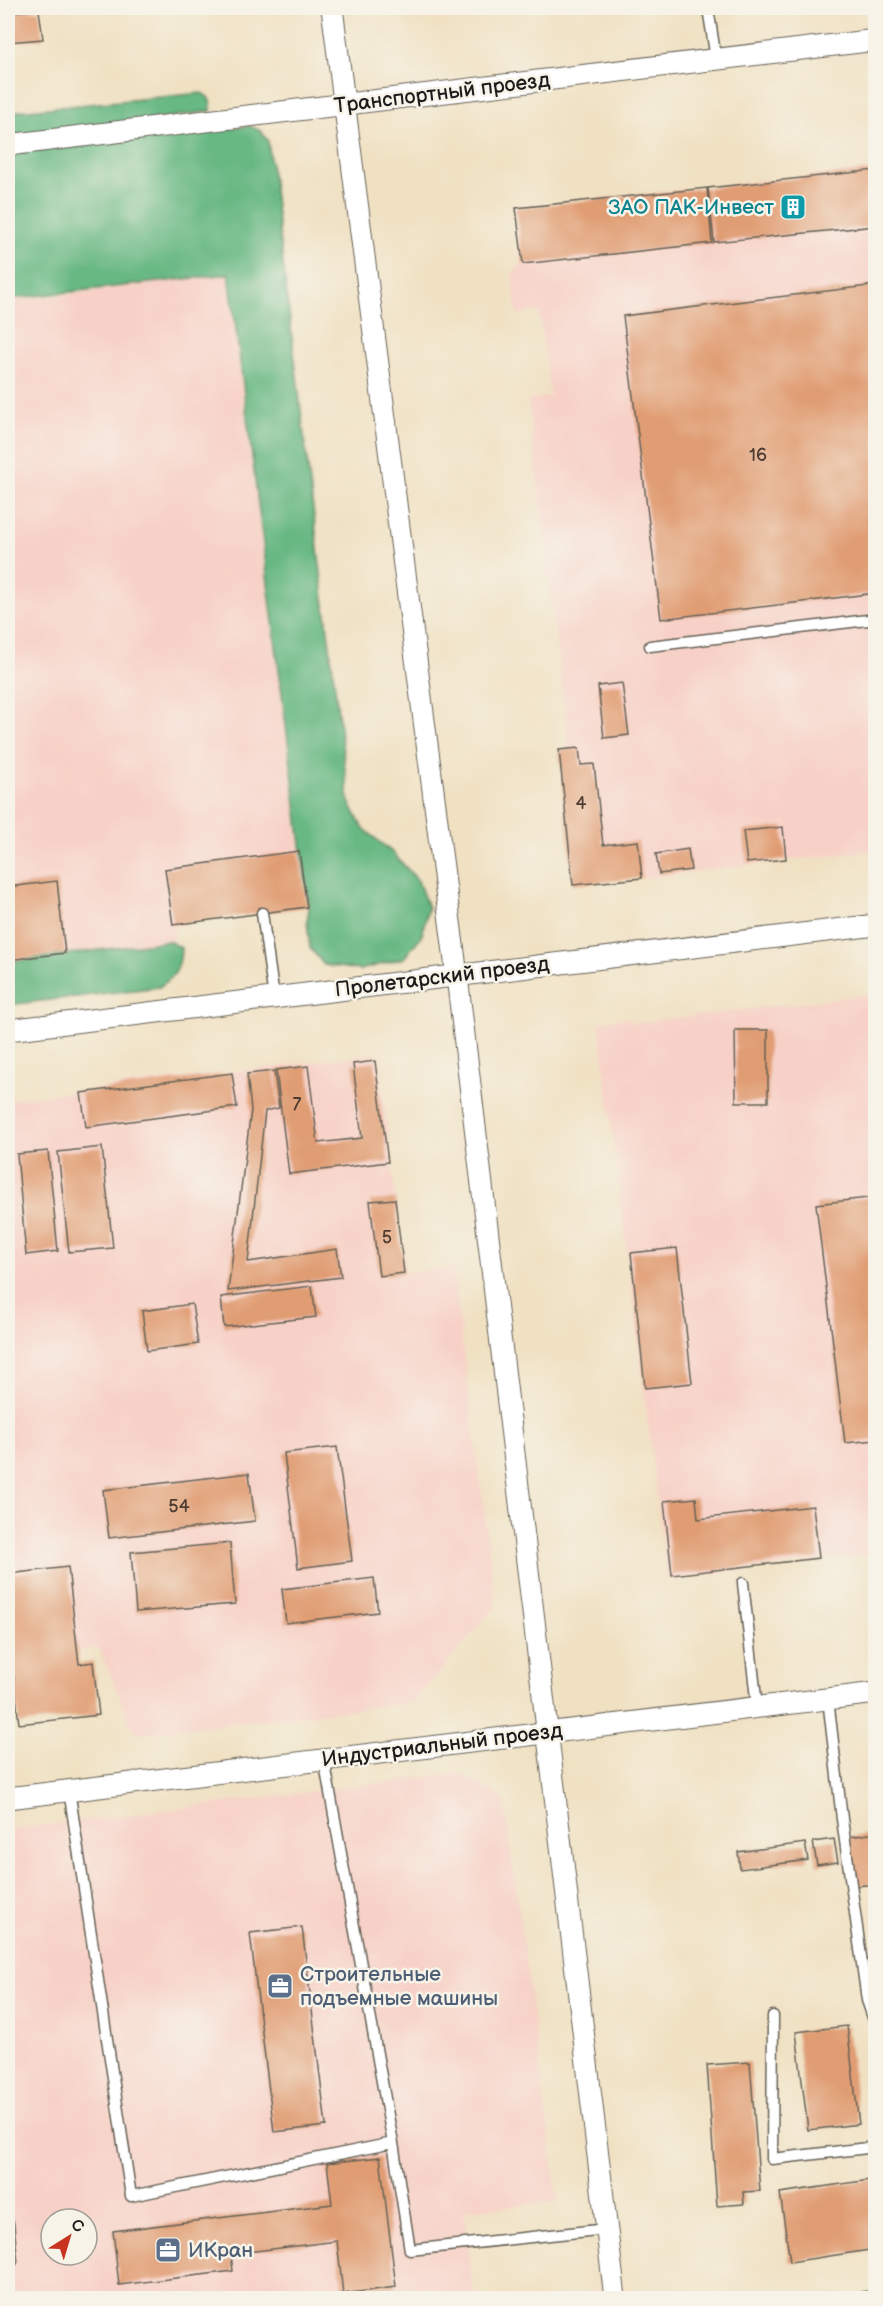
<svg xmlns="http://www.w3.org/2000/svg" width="883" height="2306" viewBox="0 0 883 2306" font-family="'Balsamiq Sans',sans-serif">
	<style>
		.built { fill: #f7d1c7; fill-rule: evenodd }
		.forest { fill: #67b883; stroke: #426a50; stroke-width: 1.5 }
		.building { fill: #e09c72 }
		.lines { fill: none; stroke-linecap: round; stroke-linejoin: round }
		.lane-casing { stroke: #666156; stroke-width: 13 }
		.street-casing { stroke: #666156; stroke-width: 23 }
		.lane { stroke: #fff; stroke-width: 10 }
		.street { stroke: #fff; stroke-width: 21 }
		.labels { text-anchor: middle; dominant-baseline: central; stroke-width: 5; stroke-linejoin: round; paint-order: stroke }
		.number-label { font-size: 18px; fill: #4d3c32 }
		.street-label { font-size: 21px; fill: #1c1c1c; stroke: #f7f3e8 }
		.culture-label { font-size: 21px; fill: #0d838f; stroke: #f7f3e8; text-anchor: end }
		.service-label { font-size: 21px; fill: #4e5e75; stroke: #f7f3e8; text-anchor: start }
	</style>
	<rect width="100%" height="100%" fill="#f7f3e8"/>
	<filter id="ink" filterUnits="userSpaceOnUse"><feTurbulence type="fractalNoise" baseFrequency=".0167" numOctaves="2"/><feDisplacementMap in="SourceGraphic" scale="12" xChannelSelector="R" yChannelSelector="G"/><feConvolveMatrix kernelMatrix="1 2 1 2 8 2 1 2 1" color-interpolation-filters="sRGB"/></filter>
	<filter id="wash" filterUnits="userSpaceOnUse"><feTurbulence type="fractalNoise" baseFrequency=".008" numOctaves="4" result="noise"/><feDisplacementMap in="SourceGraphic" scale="24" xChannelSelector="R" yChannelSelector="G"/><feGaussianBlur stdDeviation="1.35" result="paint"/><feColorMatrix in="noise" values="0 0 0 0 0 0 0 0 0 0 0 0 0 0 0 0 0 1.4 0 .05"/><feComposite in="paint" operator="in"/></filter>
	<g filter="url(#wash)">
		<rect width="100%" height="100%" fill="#f0e1c3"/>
		<!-- built -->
		<path class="built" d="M875 169V850L642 878 638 842 603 845 594 764 581 765 579 748 569 750 528 400 550 396 539 311 517 314 512 275 521 265 514 208Z
			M227 274 307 907 173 925 175 939 8 960V302Z
			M875 994V1554L667 1579 599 1022 626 1018 635 1023Z
			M378 1054 405 1273 453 1268 496 1606 413 1703 135 1734 99 1648 8 1659V1100Z
			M459 1773 504 1799 558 2202 464 2210 474 2298H8V1830ZM51 2219H87V2255H51Z"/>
		<!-- forest -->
		<path class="forest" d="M202 93 208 97 211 103V111L8 141V112Z
			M250 126 261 131 268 141 349 802 363 828 393 853 418 881 428 908 422 935 404 958 360 970 324 965 310 948 307 921 309 908 229 274 8 299V153Z
			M169 941 181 948C180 969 176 976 159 987L8 1005V962Z"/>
		<g id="blocks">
			<!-- building -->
			<path class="building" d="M39 10 43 39 8 42V12Z
				M876 170V226L714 242 708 188Z
				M707 188 712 243 523 264 516 208Z
				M876 285V593L661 619 623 316Z
				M622 683 629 735 604 738 598 686Z
				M579 748 581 765 594 764 603 845 638 841 642 878 573 885 559 750Z
				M783 827 786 859 747 863 743 831Z
				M688 849 691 870 659 874 656 854Z
				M299 851 307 907 173 925 165 869Z
				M57 881 65 953 8 960V887Z
				M735 1030H768V1102H736Z
				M375 1061 388 1162 289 1174 276 1070 308 1066 318 1143 362 1138 353 1064Z
				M274 1071 279 1108 265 1111 248 1262 337 1249 341 1277 228 1291 251 1110 247 1074Z
				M232 1073 237 1107 86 1127 81 1093Z
				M102 1147 113 1248 69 1252 58 1152Z
				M48 1151 58 1251 26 1255 17 1154Z
				M876 1197V1440L845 1443 816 1204Z
				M395 1199 404 1273 379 1276 370 1201Z
				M677 1248 692 1383 645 1388 631 1253Z
				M312 1286 316 1317 224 1327 221 1297Z
				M192 1304 198 1344 147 1351 142 1311Z
				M337 1447 352 1561 298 1568 284 1453Z
				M249 1473 255 1521 109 1538 103 1490Z
				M696 1498 698 1519 813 1506 819 1558 672 1575 664 1501Z
				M230 1543 235 1604 136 1612 131 1552Z
				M68 1567 79 1664 93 1662 99 1715 19 1724 8 1626V1574Z
				M374 1578 378 1612 286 1623 282 1589Z
				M876 1833V1884L856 1886 849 1837Z
				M834 1839 838 1862 817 1865 813 1842Z
				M805 1843 808 1860 740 1869 738 1852Z
				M302 1927 326 2126 274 2132 250 1933Z
				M847 2026 859 2124 808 2130 796 2032Z
				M750 2062 760 2191 743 2192 744 2204 717 2206 707 2065Z
				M380 2157 396 2287 343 2294 337 2241 231 2254 233 2271 119 2285 113 2231 332 2204 327 2163Z
				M876 2179V2249L790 2262 780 2193Z"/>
		</g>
	</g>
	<g filter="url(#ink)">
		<use href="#blocks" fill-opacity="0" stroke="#666156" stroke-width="1.5"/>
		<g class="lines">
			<!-- lane casing -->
			<g class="lane-casing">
				<path id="lane" d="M708 8 716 59
					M650 646 876 619
					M262 913 274 998
					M743 1583 757 1707
					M828 1699 842 1819 867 2000 876 2026
					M69 1790 131 2196 393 2143 324 1759
					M773 2016 772 2159 876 2147
					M393 2143 410 2250 607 2229
					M8 2223 12 2261 8 2262
					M858 2298 876 2296"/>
			</g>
			<!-- street casing -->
			<g class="street-casing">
				<path id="street" d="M332 8 457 976 615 2298
					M8 145 876 40
					M8 1030 876 925
					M8 1798 876 1693"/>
			</g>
			<!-- lane -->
			<use href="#lane" class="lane"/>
			<!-- street -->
			<use href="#street" class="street"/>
		</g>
	</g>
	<!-- icons -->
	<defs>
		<g id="building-square" transform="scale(1.35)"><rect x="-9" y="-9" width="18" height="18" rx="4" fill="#0f9aa8" stroke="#f7f3e8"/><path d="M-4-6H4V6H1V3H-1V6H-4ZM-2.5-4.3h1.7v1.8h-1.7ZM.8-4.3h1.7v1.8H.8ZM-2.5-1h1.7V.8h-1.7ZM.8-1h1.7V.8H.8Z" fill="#fff"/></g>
		<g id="office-square" transform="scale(1.35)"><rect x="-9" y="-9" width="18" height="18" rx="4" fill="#5c6f8a" stroke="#f7f3e8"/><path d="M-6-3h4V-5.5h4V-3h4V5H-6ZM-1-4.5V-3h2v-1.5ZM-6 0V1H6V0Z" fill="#fff"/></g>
	</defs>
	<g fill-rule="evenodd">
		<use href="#building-square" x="793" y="207"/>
		<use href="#office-square" x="280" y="1986"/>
		<use href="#office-square" x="168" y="2250"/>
	</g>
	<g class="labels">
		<!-- number labels -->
		<g class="number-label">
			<text x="758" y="455">16</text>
			<text x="581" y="803">4</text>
			<text x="297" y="1104">7</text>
			<text x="387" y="1237">5</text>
			<text x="179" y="1506">54</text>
		</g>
		<!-- street labels -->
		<g class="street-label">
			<text transform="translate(442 93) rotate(-7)">Транспортный проезд</text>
			<text transform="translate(442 977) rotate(-7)">Пролетарский проезд</text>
			<text transform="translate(442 1745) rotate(-7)">Индустриальный проезд</text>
		</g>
		<!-- culture labels -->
		<g class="culture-label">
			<text x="774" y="207">ЗАО ПАК-Инвест</text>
		</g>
		<!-- service labels -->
		<g class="service-label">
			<text x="300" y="1974">Строительные<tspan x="300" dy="24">подъемные машины</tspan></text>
			<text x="188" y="2250">ИКран</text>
		</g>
	</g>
	<!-- margin -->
	<rect width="883" height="2306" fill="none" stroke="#f7f3e8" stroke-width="30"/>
	<!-- north arrow -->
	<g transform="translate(69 2237) rotate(37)"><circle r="28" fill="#f7f3e8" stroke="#9f9d96" stroke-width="1.5"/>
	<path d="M0-4.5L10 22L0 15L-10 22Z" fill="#c8321e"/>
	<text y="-9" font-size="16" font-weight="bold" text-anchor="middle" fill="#1c1c1c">С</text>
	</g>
</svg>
